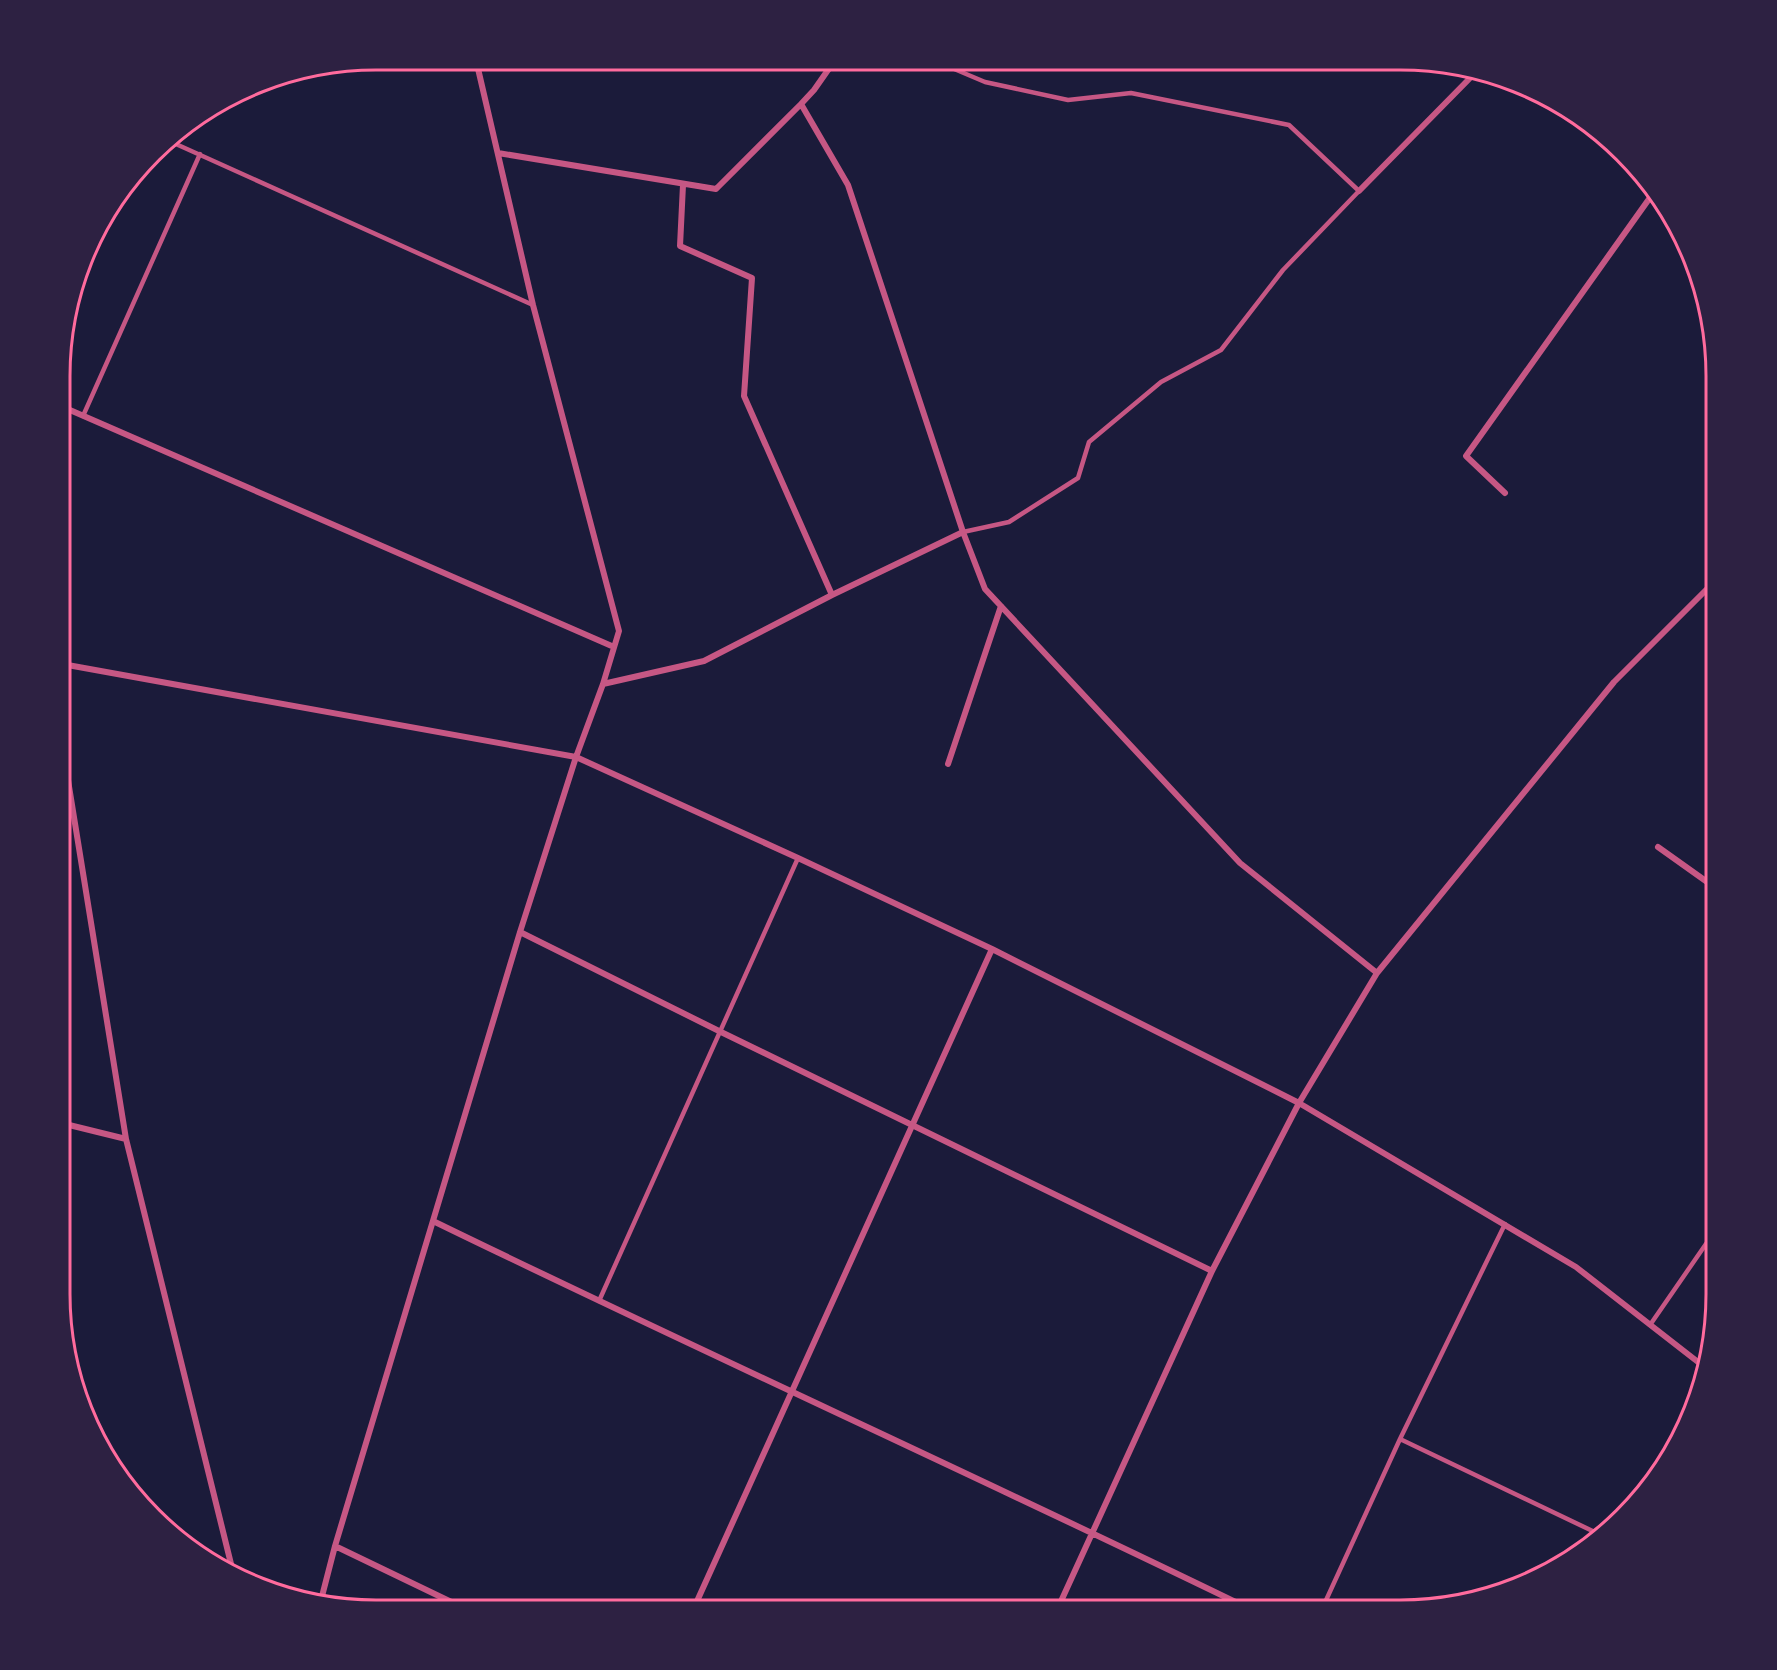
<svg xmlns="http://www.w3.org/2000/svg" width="1777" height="1670" viewBox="0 0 1777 1670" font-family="Ubuntu,sans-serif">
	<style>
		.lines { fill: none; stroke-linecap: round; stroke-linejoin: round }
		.service { stroke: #c65784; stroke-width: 4.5 }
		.minor { stroke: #c65784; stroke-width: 6 }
		.rim { fill: none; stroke: #ff6b9d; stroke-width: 3 }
	</style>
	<rect width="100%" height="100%" fill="#1b1b3a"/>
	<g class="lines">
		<!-- service -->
		<path class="service" d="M933 60 985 82 1068 100 1131 93 1289 125 1359 191 1283 270 1221 350 1161 382 1089 442 1078 478 1009 522 963 532
			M167 140 533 305
			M83 416 200 154
			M1505 1224 1400 1439 1603 1536
			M599 1301 798 858
			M1650 1325 1717 1228
			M1322 1609 1400 1439"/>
		<!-- minor -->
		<path class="minor" d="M801 104 848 185 963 532 985 589 1240 863 1377 973
			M498 153 716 189 801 104 814 90 835 60
			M683 185 680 246 752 278 744 396 832 595
			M1359 191 1473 75
			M63 407 614 647
			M1505 493 1466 456 1654 192
			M62 664 576 757 798 858 992 949 1299 1103 1576 1267 1707 1369
			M603 684 704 661 832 595 963 532
			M62 743 126 1139 234 1576
			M948 764 1001 606
			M1658 847 1717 889
			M520 932 721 1032 1212 1271
			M61 1123 126 1139
			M433 1221C704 1353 979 1477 1250 1609
			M335 1546 468 1610
			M320 1604 335 1546 520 932 576 757 603 684 619 631 533 305 476 60
			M693 1610 992 949
			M1057 1610 1212 1271 1299 1103 1377 973 1614 682 1716 580"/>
	</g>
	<!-- crop -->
	<path d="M0 0H1777V1670H0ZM376 70H1400A306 306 0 0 1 1706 376V1294A306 306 0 0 1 1400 1600H376A306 306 0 0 1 70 1294V376A306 306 0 0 1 376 70Z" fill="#2d2142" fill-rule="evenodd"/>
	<path class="rim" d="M376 70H1400A306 306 0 0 1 1706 376V1294A306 306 0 0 1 1400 1600H376A306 306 0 0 1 70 1294V376A306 306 0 0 1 376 70Z"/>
</svg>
